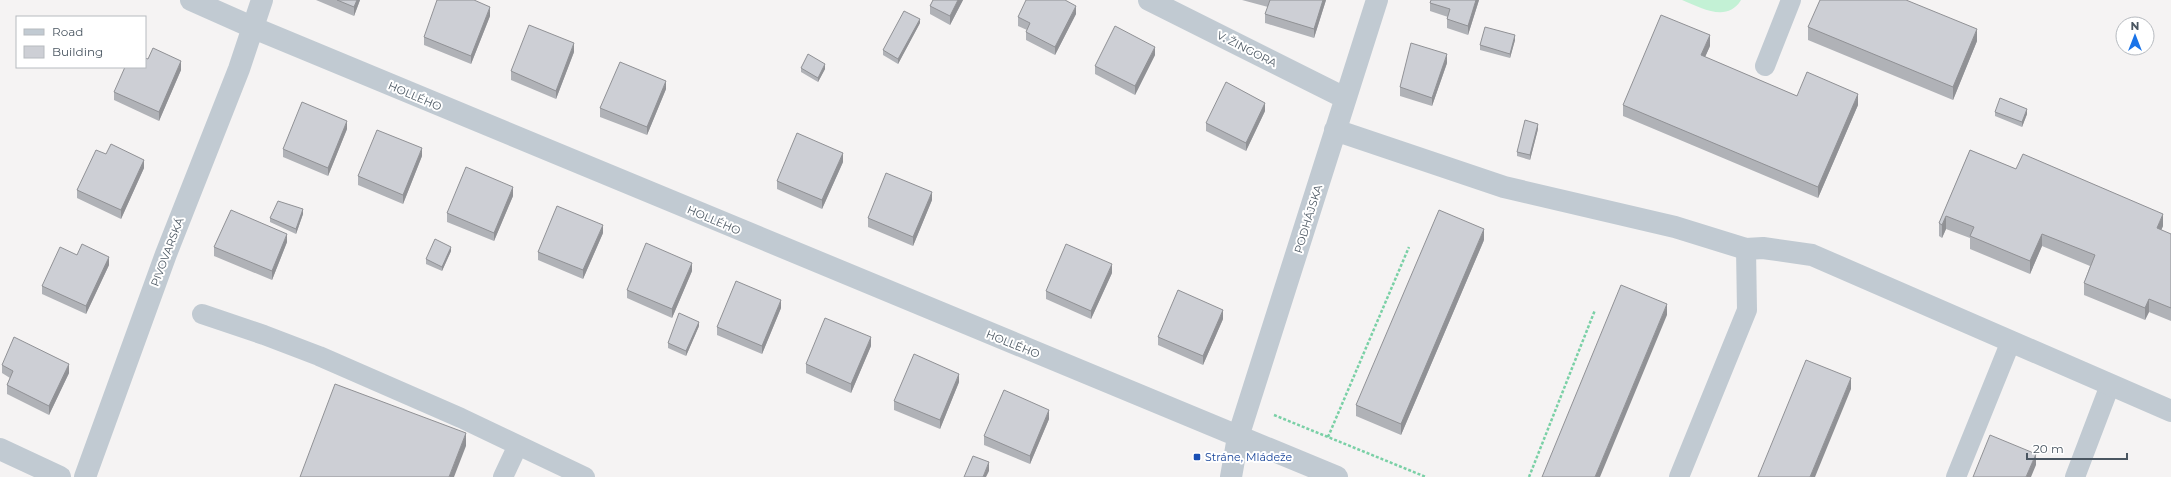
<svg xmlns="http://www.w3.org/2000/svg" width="2171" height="477" viewBox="0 0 2171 477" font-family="Montserrat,sans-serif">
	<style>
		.green { fill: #c3f1d5 }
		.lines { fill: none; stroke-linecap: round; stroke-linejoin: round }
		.path { stroke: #7ad0a6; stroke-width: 2.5; stroke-dasharray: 3 2; stroke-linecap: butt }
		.service { stroke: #c1cad2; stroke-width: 20 }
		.minor { stroke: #c1cad2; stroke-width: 22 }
		.wall { fill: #b0b2b7 }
		.shaded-wall { fill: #909195 }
		.building { fill: #cdcfd5; stroke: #909195 }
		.transit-dot { fill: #1a4fb4; stroke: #fff; stroke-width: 1.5 }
		.labels { text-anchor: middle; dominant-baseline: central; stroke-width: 4; stroke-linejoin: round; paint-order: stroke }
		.street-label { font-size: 11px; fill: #4a5661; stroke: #fff }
		.transit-label { font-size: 11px; fill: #164399; stroke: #fff; text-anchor: start }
	</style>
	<rect width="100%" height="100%" fill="#f5f3f3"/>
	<!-- green -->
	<path class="green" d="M1682 0H1741C1727 23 1702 8 1682 0Z"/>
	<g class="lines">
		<!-- path -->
		<path class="path" d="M1274 415 1426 477
			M1328 437 1409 247
			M1529 477 1595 310"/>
		<!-- service -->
		<path class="service" d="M1765 66 1791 0
			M202 314 264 335 319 356 461 418 585 477
			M503 477 518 445
			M1679 477 1747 310 1746 249
			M1956 477 2011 341
			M2075 477 2110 385"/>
		<!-- minor -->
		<path class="minor" d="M191 0 254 28 1337 477
			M1149 0 1345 98
			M1335 130 1504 187 1675 227 1746 249 1763 248 1812 255 2171 411
			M0 449 60 477
			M85 477 166 254 239 69 262 0
			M1231 477 1238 437 1377 0"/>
	</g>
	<!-- wall -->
	<path class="wall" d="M316 0H360L354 16Z
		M933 0H963L950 25 930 14V6Z
		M1242 0H1326L1314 38 1265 23V14L1268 7Z
		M1479 0 1468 35 1447 28V19L1448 17 1430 11V3Z
		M1076 14 1055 55 1026 40V32L1027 30 1018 26V17Z
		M490 16 471 64 424 45V37Z
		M920 23 898 64 883 55V50Z
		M1808 27 1977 41 1953 100 1808 40Z
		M1515 40 1510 58 1480 50V45Z
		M1710 46 1705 57 1797 96 1858 105 1818 198 1623 116V105Z
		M574 52 556 99 511 80V71Z
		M1155 55 1135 95 1095 74V66Z
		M148 59 181 70 159 121 114 100V92Z
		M1447 63 1432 106 1400 96V87Z
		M801 68 825 69 818 82 801 72Z
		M666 89 647 135 600 117V108Z
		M1265 111 1246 151 1206 131V123Z
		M1995 112 2027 114 2022 127 1995 116Z
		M347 129 328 176 283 157V149Z
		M1538 129 1530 160 1517 156V152Z
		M1970 150 2016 169 2163 226 2161 230 2171 234V321L2149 312 2145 320 2084 295V283L2090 266 2042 246 2030 274 1970 249V238L1946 229 1942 238 1939 236V223Z
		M106 154 144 168 121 219 77 198V190Z
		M422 156 403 204 358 185V176Z
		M843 162 822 209 777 189V181Z
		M513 196 494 241 447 222V213Z
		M932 200 913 246 868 227V218Z
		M303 214 296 234 270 222V218Z
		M603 233 583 279 538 260V252Z
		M1484 240 1401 435 1356 416V405Z
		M287 242 272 280 214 256V247Z
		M451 251 442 271 426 264V259Z
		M77 255 109 265 86 314 42 294V286Z
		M692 271 672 318 627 298V290Z
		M1112 273 1091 319 1046 299V291Z
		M781 308 762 354 717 335V327Z
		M1223 319 1203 365 1158 345V337Z
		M699 326 686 356 668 348V343Z
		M871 346 851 393 806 373V364Z
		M2 365 69 373 49 415 7 394V385L10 378 2 373Z
		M959 382 940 429 894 410V401Z
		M1049 419 1030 464 984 445V436Z"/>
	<!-- shaded-wall -->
	<path class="shaded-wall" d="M357 0H360L354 16V7Z
		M958 0H963L950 25V16Z
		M1323 0H1326L1314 38V29Z
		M1476 0H1479L1468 35V26Z
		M1076 6V14L1055 55V47Z
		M490 7V16L471 64V56Z
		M920 19V23L898 64V59Z
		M1977 29V41L1953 100V87Z
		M1515 35V40L1510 58V54Z
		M1710 35V46L1701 66V55Z
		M574 43V52L556 99V91Z
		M1155 47V55L1135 95V86Z
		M1447 54V63L1432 106V98Z
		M181 61V70L159 121V112Z
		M825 64V69L818 82V78Z
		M666 81V89L647 135V127Z
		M1858 94V105L1818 198V187Z
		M1265 103V111L1246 151V143Z
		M2027 109V114L2022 127V122Z
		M347 121V129L328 176V168Z
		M1538 124V129L1530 160V155Z
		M422 148V156L403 204V195Z
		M843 153V162L822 209V200Z
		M144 160V168L121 219V210Z
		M513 187V196L494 241V233Z
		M932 192V200L913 246V237Z
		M303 209V214L296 234V229Z
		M2163 214V226L2157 240V228Z
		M1946 216V229L1942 238V225Z
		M603 225V233L583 279V270Z
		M1484 229V240L1401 435V424Z
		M287 234V242L272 280V271Z
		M2042 234V246L2030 274V261Z
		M451 247V251L442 271V267Z
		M109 257V265L86 314V306Z
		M692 263V271L672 318V309Z
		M1112 264V273L1091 319V311Z
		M2149 299V312L2145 320V308Z
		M781 300V308L762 354V346Z
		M1667 304V315L1600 477H1595Z
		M1223 310V319L1203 365V356Z
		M699 322V326L686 356V351Z
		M871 337V346L851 393V384Z
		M69 364V373L49 415V406Z
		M959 374V382L940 429V420Z
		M1851 378V389L1815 477H1810Z
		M1049 410V419L1030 464V456Z
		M466 433V446L454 477H449Z
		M2036 454V465L2031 477H2026Z
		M989 462V471L986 477H983Z"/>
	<!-- building -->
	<path class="building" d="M337 0H357L354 7Z
		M437 0H474L490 7 471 56 424 37Z
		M933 0H958L950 16 930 6Z
		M1026 0H1065L1076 6 1055 47 1026 32 1030 23 1018 17Z
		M1270 0H1323L1314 29 1265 14Z
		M1431 0H1476L1468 26 1447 19 1450 9 1430 3Z
		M1820 0H1906L1977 29 1953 87 1808 27Z
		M904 11 920 19 898 59 883 50Z
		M1661 15 1710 35 1701 55 1797 96 1807 72 1858 94 1818 187 1623 105Z
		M529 25 574 43 556 91 511 71Z
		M1115 26 1155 47 1135 86 1095 66Z
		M1485 27 1515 35 1510 54 1480 45Z
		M1411 43 1447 54 1432 98 1400 87Z
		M153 48 181 61 159 112 114 92 125 67H145V58L148 59Z
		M808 54 825 64 818 78 801 68Z
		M620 62 666 81 647 127 600 108Z
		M1226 82 1265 103 1246 143 1206 123Z
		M2000 98 2027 109 2022 122 1995 112Z
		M302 102 347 121 328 168 283 149Z
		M1525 120 1538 124 1530 155 1517 152Z
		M377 130 422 148 403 195 358 176Z
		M797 133 843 153 822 200 777 181Z
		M111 144 144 160 121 210 77 190 96 150 106 154Z
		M1970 150 2016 169 2023 154 2163 214 2157 228 2171 234V308L2149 299 2145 308 2084 283 2095 255 2042 234 2030 261 1970 236 1974 227 1946 216 1942 225 1939 223Z
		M466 167 513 187 494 233 447 213Z
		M886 173 932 192 913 237 868 218Z
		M278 201 303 209 296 229 270 218Z
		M557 206 603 225 583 270 538 252Z
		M231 210 287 234 272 271 214 247Z
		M1439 210 1484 229 1401 424 1356 405Z
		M435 239 451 247 442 267 426 259Z
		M646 243 692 263 672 309 627 290Z
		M82 244 109 257 86 306 42 286 60 247 77 255Z
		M1066 244 1112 264 1091 311 1046 291Z
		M736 281 781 300 762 346 717 327Z
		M1621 285 1667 304 1595 477H1542Z
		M1178 290 1223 310 1203 356 1158 337Z
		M679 313 699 322 686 351 668 343Z
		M825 318 871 337 851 384 806 364Z
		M14 337 69 364 49 406 7 385 13 371 2 365Z
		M914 354 959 374 940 420 894 401Z
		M1806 360 1851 378 1810 477H1758Z
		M335 384 466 433 449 477H300Z
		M1004 390 1049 410 1030 456 984 436Z
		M1990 435 2036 454 2026 477H1973Z
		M973 456 989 462 983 477H964Z"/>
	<!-- markers -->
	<rect class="transit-dot" x="1193" y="453" width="8" height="8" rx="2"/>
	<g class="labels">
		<!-- street labels -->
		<g class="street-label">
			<text transform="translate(1247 49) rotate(27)">V. ŽINGORA</text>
			<text transform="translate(415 96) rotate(23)">HOLLÉHO</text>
			<text transform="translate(1308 219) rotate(-73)">PODHÁJSKA</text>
			<text transform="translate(714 220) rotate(23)">HOLLÉHO</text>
			<text transform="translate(167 252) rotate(-69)">PIVOVARSKÁ</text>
			<text transform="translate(1013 344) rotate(22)">HOLLÉHO</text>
		</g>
		<!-- transit labels -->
		<g class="transit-label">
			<text x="1205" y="457">Stráne, Mládeže</text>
		</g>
	</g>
	<!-- legend -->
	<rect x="16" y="16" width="130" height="52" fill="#ffffff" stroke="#b7bbc0"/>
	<rect x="24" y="29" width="20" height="6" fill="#c1cad2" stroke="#b7bbc0"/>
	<text x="52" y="36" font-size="12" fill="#4a5661">Road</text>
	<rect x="24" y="46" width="20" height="12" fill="#cdcfd5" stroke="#b7bbc0"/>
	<text x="52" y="56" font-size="12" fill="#4a5661">Building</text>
	<!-- north arrow -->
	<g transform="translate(2135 36)"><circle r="19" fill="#ffffff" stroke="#b7bbc0"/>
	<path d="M0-3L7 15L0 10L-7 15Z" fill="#1a73e8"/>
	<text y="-6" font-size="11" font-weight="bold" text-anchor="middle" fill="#4a5661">N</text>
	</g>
	<!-- scale -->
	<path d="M2027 453v6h100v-6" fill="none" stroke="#4a5661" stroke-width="2"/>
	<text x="2033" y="453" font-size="12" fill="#4a5661" stroke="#ffffff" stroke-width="3" paint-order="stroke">20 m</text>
</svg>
